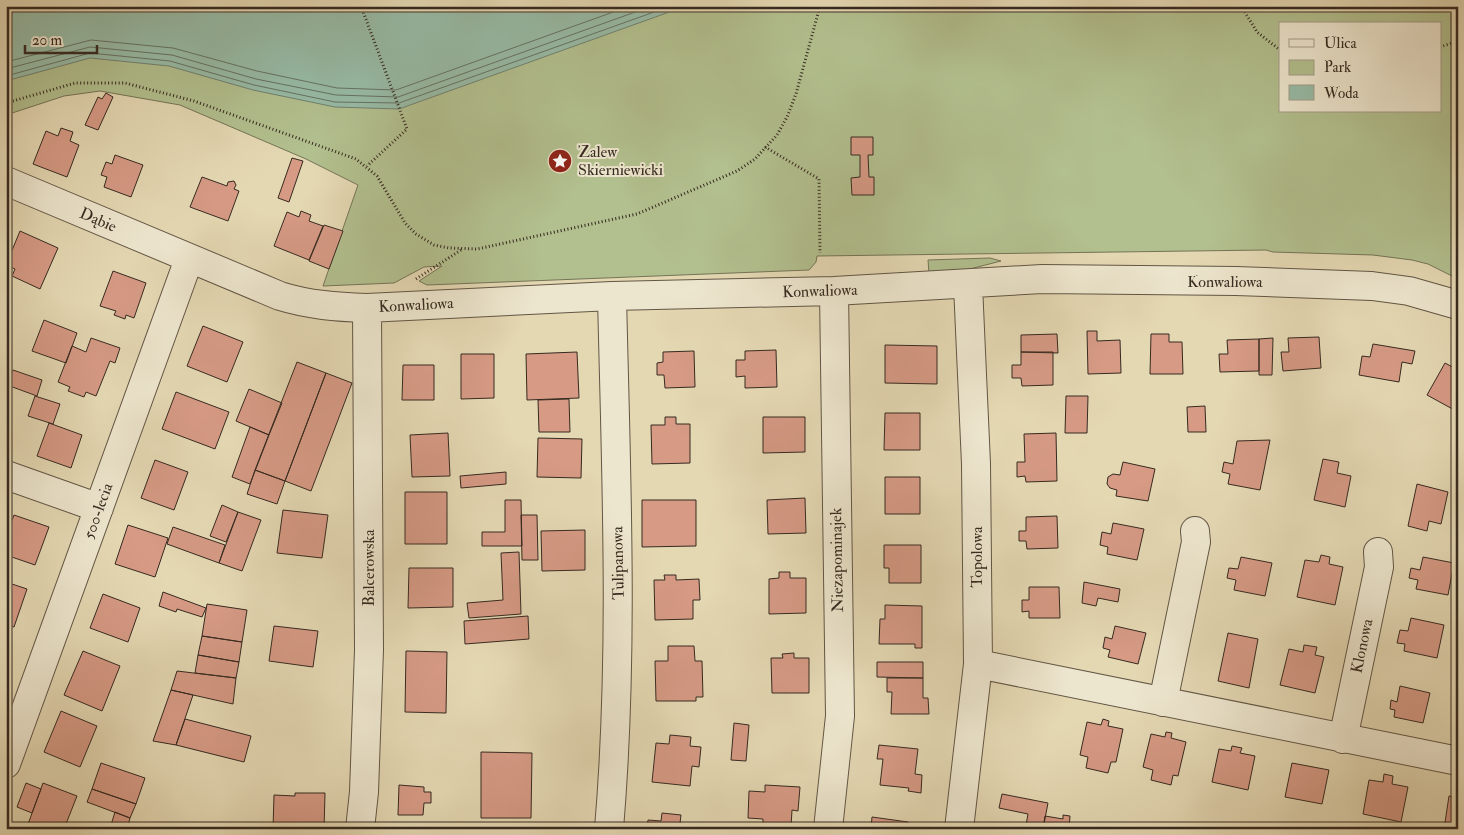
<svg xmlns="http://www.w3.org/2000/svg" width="1464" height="835" viewBox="0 0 1464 835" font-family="'IM FELL Double Pica',serif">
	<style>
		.green { fill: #b2bf8e; stroke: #747457; fill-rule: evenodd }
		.water { fill: #97bba6; stroke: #708170 }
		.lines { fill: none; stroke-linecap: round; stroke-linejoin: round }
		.shore { stroke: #667263; stroke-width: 1 }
		.building { fill: #d69a85; stroke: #362a20 }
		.minor-casing { stroke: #625645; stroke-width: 30 }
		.path { stroke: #362a20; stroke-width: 3; stroke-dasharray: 1 2.5; stroke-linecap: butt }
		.minor { stroke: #ede6ce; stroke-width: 28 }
		.labels { text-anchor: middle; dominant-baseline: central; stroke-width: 4; stroke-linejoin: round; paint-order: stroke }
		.poi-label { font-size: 16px; fill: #362a20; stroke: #ede6ce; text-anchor: start }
		.street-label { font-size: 16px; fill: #362a20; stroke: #ede6ce }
	</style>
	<rect width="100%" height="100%" fill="#e4d8b3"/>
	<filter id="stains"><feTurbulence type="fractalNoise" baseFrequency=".004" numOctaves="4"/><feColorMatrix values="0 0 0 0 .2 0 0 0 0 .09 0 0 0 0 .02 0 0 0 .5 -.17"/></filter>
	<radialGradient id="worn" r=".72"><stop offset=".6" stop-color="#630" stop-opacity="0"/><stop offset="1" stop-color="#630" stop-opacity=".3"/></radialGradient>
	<!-- green -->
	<path class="green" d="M6 6H1458V279L1428 264 1412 260 1373 255 1273 252 1266 250 817 256 816 262 809 270 427 285 419 281 442 266 424 267 394 283 323 286 358 185 306 159 180 105 100 91 64 96 6 115ZM1280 24H1440V111H1280Z
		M990 258 1001 261 966 270 929 274 928 260Z"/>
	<!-- water -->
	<path class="water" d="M6 6H686L399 109 335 107 253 90 169 66 90 58 6 81Z"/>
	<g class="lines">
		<!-- shore -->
		<path class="shore" d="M6 62 91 40 173 48 257 71 337 88 396 90 630 6
			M6 69 90 47 172 55 256 79 336 95 398 97 652 6
			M6 76 90 53 170 61 254 85 335 102 399 103 671 6"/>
	</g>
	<!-- building -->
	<path class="building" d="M106 93 113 97 98 130 85 125 98 97 102 99Z
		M61 128 73 132 70 141 79 145 67 177 33 164 46 131 58 136Z
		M851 137H873V155H868L869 177H874V195H852L851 178 860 177V155H851Z
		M115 155 143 165 131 197 104 187 107 177 101 175 106 162 112 164Z
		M292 158 303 161 289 202 278 198Z
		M202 177 227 186 228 182 234 181 236 185 234 189 239 191 228 221 190 207Z
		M301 211 311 215 309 221 323 226 309 260 274 246 287 212 299 217Z
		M324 225 343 231 329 269 309 261Z
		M20 231 58 248 40 289 12 276 15 269 6 265Z
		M113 271 146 283 134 318 126 315 125 319 114 315 116 311 100 306Z
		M44 320 77 333 66 363 32 351Z
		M203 326 243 342 227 382 187 366Z
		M1087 331H1097V341L1120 340 1121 373 1088 374Z
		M1057 334 1058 353 1021 352V335Z
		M1151 334H1169V342H1182L1183 374H1150Z
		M1319 337 1321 368 1283 371 1281 352H1289L1288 338Z
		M91 338 120 348 115 363 110 361 96 396 86 392 84 397 68 391 70 387 58 382 72 346 86 352Z
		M1273 338 1272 375H1259V339Z
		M1259 339V371L1220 372 1219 354H1228L1227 340Z
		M1373 344 1415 351 1412 364 1402 362 1399 382 1359 375 1362 356 1370 357Z
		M885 345 937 346V384L885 383Z
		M776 350 777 387 745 388V376L736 377V360H745V351Z
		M694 351 695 387 665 388 664 375H657V363L663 362V352Z
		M577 352 579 398 527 400 526 354Z
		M1021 352H1053V385L1022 386 1021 378H1012V365H1021Z
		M461 354H494V398L461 399Z
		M297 362 326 373 285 481 255 470Z
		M1445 363 1458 370V412L1427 395Z
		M403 365H434V400H402Z
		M13 370 42 380 37 396 7 385Z
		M326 373 352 383 311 491 285 481Z
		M249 389 282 403 269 435 236 421Z
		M176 392 229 412 215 449 162 429Z
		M35 396 60 404 53 424 28 416Z
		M1066 396H1088L1087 433H1065Z
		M569 399 570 432H539L538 400Z
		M1205 406 1206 432H1188L1187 407Z
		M885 413H920V450H884Z
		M665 417H676V424H690V463L652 464 651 425H665Z
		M763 417H805V452L763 453Z
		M49 423 82 435 71 468 37 456Z
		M250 427 269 435 250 484 232 477Z
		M448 433 450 476 412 477 410 435Z
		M1056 433 1057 481 1026 482 1025 476 1017 477V462H1025L1024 434Z
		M538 438 582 439 581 478 537 477Z
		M1270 440 1260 490 1228 484 1230 474 1222 472 1224 462 1233 464 1237 441Z
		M1323 459 1339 462 1337 473 1351 476 1345 507 1314 500Z
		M155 460 188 472 174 510 141 498Z
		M1123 462 1155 469 1148 501 1116 496 1117 490 1110 488 1107 484 1108 477 1113 474 1120 475Z
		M255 470 285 481 277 504 247 494Z
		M506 472V484L461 488 460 476Z
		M885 477H920V514H885Z
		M1417 484 1448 492 1441 524 1429 521 1427 531 1408 526Z
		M405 492H447V544H405Z
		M805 498 806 533 768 534 767 500Z
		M505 500H521L522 546H482V532H505Z
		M642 500H696V546L642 547Z
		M222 505 238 512 226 542 210 536Z
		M283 510 328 515 322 558 277 553Z
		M238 512 261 520 242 571 219 563Z
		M14 515 49 527 35 565 6 555V536Z
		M521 515H537L538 560H522Z
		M1057 516 1058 548 1027 549 1026 541H1019V531H1026V517Z
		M1113 523 1144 529 1137 560 1107 554 1108 547 1100 545 1102 532 1111 534Z
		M128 525 168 538 155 577 115 564Z
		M173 527 225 545 219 563 167 544Z
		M585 530V570L542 571 541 531Z
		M884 545H921V583H889V568H884Z
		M519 552 521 614 469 618 467 603 503 600 501 553Z
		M1321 555 1330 557 1329 564 1343 567 1335 605 1297 597 1305 560 1319 562Z
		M1241 557 1272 563 1265 596 1234 590 1236 580 1227 578 1229 568 1238 569Z
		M1423 557 1454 563 1448 595 1416 589 1418 580 1409 578 1411 568 1420 570Z
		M409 568H453V607L408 608Z
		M779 572H790V578H806V613L769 614V579L779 578Z
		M664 575H676V580L699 579 700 600H693V619L655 620 654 580H665Z
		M6 582 27 589 14 627 6 625Z
		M1084 582 1120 589 1118 602 1098 598 1096 606 1082 603Z
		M1029 587H1059L1060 618H1029V611L1022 612V600H1029Z
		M163 592 206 608 202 617 177 609 176 612 159 606Z
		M103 594 140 608 128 642 90 628Z
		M207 604 247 610 242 642 202 636Z
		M885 605 922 606V648H915V644H879L880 619H885Z
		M528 616 529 639 465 644 464 621Z
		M1411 618 1444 625 1437 658 1404 651 1405 644 1397 643 1400 630 1408 631Z
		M274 626 318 631 313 667 269 661Z
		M1115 626 1146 633 1138 664 1108 657 1110 650 1103 648 1105 637 1112 639Z
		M1228 633 1258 639 1249 688 1218 681Z
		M202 636 242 642 239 662 198 655Z
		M1304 645 1317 647 1315 655 1324 657 1315 693 1280 685 1289 649 1303 652Z
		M668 646H694L695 661H702L703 697H696V701H656L655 661H668Z
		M83 651 120 666 102 711 64 695Z
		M406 651 447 652 446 713 405 712Z
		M794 653V658H809V693H772L771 658H783L782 654Z
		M198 655 239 662 236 678 195 673Z
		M877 662H923V678L877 677Z
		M177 671 236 678 233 704 171 690Z
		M887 678H923V698H928L929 714H891L892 692H887Z
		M1400 686 1430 693 1423 723 1394 717 1395 710 1390 709 1391 700 1397 702Z
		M171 690 193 695 176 745 153 741Z
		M61 711 97 726 80 767 44 752Z
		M185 719 251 736 244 762 176 745Z
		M1103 719 1109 721 1108 726 1123 729 1116 762H1111L1108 773 1086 768 1088 757 1080 755 1087 722 1101 725Z
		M734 723 749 725 746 761 731 760Z
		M1166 732 1172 733 1171 738 1186 742 1178 776 1173 775 1171 785 1151 780 1153 770 1143 767 1151 734 1165 737Z
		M670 735 691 737 690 746 701 747 699 767 692 766 690 786 652 782 656 743 669 744Z
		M879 745 918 749 915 774 922 775 921 793 908 791 909 788 880 785 883 759H877Z
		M1232 746 1242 748 1240 753 1255 756 1248 790 1212 782 1219 749 1231 751Z
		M481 752 532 753 531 818H481Z
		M101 763 145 778 136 804 92 789Z
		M1292 763 1329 770 1322 804 1285 797Z
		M1384 774 1393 776 1392 784 1408 787 1401 822 1363 814 1369 780 1383 782Z
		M26 783 41 789 32 813 17 807Z
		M43 783 77 796 64 829 27 827Z
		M399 785 424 787V792H431V803H424L423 815H398Z
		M765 785 800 787 798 811 792 810 791 827 763 825V819L748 818 749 791 765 792Z
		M92 789 136 804 130 818 87 802Z
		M295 793H325L324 829H273L274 795 295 796Z
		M1002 794 1048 803 1043 829 1026 825 1028 814 999 808Z
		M1449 796 1458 797V829H1444Z
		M115 812 130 818 127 829 111 825Z
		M662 813 681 815 680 823 693 825V829H647L648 820 661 821Z
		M1063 815 1070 816 1069 829H1043L1045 816 1063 819Z
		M872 817 908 822 907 829H871Z"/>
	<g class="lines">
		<!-- minor casing -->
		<g class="minor-casing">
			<path id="minor" d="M6 181 280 296C309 305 337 307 367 308L612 296 834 291 1042 279 1236 281 1372 286 1409 291 1458 305
				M6 475 99 508
				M978 664 1458 761
				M1163 702 1196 542 1195 531
				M1343 739 1379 567 1378 552
				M6 764 189 259
				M360 829 364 792 369 650 367 308
				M609 829C624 651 616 474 612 296
				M828 829 840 716 834 291
				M959 829 978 664 976 464 968 285"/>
		</g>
		<!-- path -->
		<path class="path" d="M361 6 407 129 367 166
			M1241 6 1257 32 1280 50
			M1440 47 1458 41
			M6 103 75 83H125L194 101 356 159 377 176 405 223 416 234 434 245 449 248 477 249 637 214 737 171 755 159 777 135 787 117 796 94 820 6
			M765 147 819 179 820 253
			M416 279 461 250"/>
		<!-- minor -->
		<use href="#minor" class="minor"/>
	</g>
	<!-- icons -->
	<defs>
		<g id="sight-disc" transform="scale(1.25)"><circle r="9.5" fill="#8f2418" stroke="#ede6ce"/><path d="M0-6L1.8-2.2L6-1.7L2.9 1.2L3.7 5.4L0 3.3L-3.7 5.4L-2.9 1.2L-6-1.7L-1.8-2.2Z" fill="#fff"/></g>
	</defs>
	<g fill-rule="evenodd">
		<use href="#sight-disc" x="560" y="161"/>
	</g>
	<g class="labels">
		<!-- poi labels -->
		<g class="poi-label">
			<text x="578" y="152">Zalew<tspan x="578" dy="18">Skierniewicki</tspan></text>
		</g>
		<!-- street labels -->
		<g class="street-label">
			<text transform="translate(98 220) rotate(23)">Dąbie</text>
			<text x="1225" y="282">Konwaliowa</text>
			<text transform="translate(820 291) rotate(-2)">Konwaliowa</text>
			<text transform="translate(416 305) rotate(-3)">Konwaliowa</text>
			<text transform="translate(98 511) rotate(-70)">500-lecia</text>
			<text transform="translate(977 557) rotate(-90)">Topolowa</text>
			<text transform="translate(837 560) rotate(-91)">Niezapominajek</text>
			<text transform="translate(618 563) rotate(-91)">Tulipanowa</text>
			<text transform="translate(369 568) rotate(-90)">Balcerowska</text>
			<text transform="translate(1362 646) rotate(-78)">Klonowa</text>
		</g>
	</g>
	<!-- margin -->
	<rect width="1464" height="835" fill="none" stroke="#e4d8b3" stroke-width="25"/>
	<rect x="8" y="8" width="1449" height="820" fill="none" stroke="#362a20" stroke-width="2.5"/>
	<rect x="12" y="12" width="1439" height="810" fill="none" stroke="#362a20"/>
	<!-- legend -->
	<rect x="1279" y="22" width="162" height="90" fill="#ede6ce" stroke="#a49b88"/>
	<rect x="1289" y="39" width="25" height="8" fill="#ede6ce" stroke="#a49b88"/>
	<text x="1324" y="48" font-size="15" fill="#362a20">Ulica</text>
	<rect x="1289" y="60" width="25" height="15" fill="#b2bf8e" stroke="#a49b88"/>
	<text x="1324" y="72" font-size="15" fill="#362a20">Park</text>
	<rect x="1289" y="85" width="25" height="15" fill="#97bba6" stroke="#a49b88"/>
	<text x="1324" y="98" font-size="15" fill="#362a20">Woda</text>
	<!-- scale -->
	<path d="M25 45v8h72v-8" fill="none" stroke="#362a20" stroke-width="2.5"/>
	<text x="32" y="45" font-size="15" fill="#362a20" stroke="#ede6ce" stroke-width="4" paint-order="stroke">20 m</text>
	<rect width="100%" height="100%" filter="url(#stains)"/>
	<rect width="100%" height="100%" fill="url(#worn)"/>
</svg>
